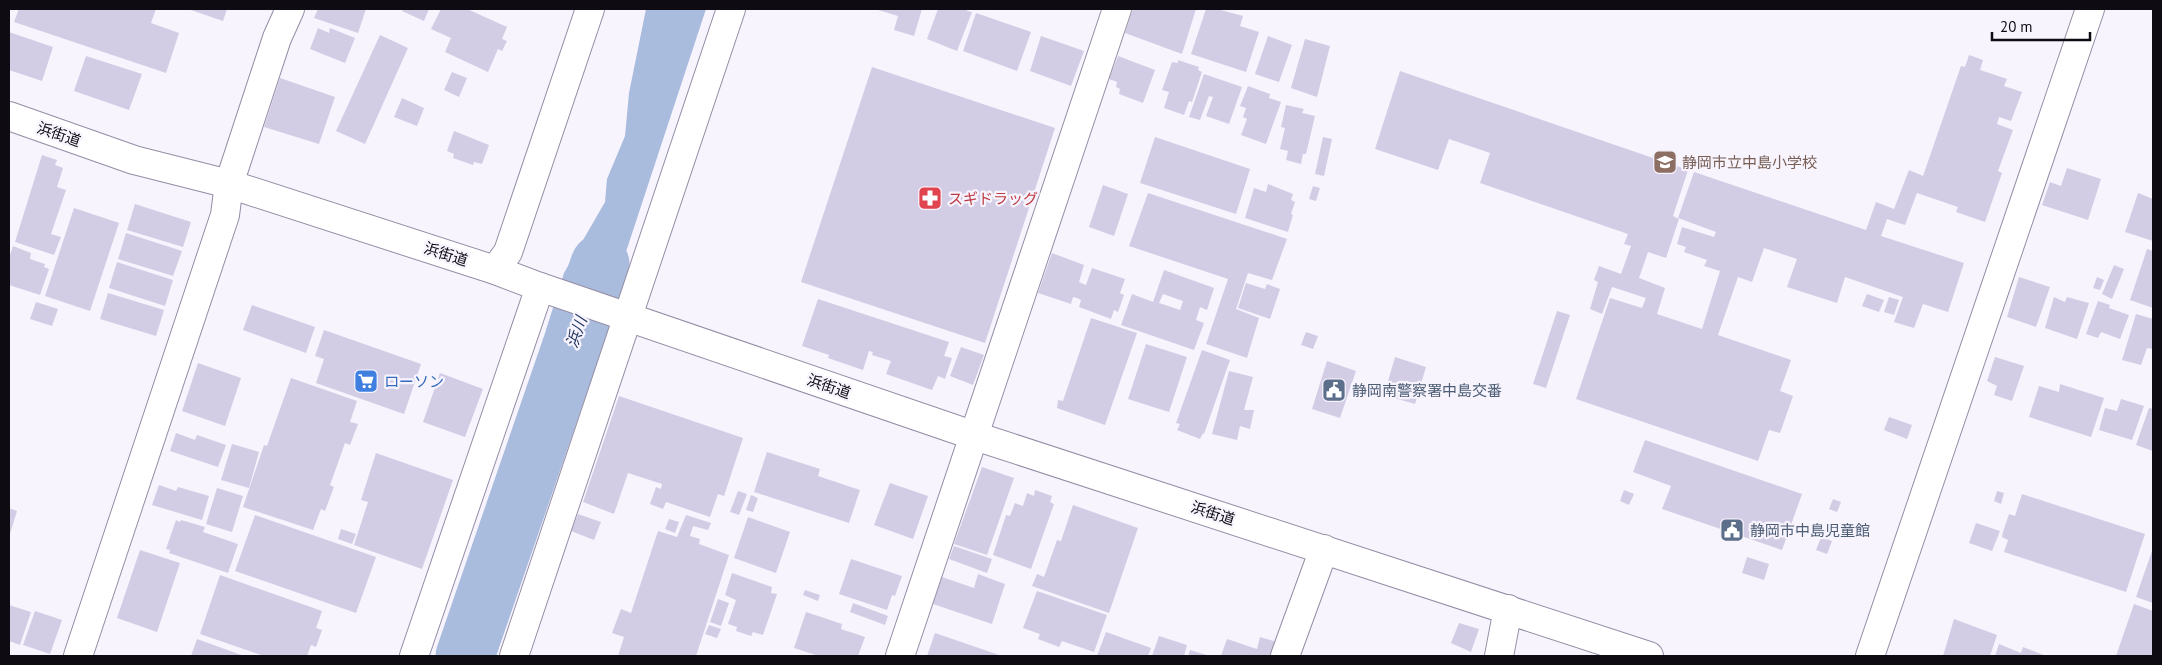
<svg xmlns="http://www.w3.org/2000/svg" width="2162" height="665" viewBox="0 0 2162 665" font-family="'PT Sans','Noto Sans JP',sans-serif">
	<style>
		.water { fill: #a9bcde }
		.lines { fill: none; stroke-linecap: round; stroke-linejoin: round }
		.river { stroke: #a9bcde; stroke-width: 59 }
		.building { fill: #d3cce5; fill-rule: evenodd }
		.minor-casing { stroke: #958da5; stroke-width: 30 }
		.tertiary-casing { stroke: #958da5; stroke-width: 30 }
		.minor { stroke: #fff; stroke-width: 28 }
		.tertiary { stroke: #fff; stroke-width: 28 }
		.labels { text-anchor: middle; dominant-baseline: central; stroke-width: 4.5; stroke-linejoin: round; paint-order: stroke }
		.street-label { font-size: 15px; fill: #0e0b13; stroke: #f7f4fe }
		.education-label { font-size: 15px; fill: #785e54; stroke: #f7f4fe; text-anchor: start }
		.health-label { font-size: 15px; fill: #be3a42; stroke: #f7f4fe; text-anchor: start }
		.shop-label { font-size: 15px; fill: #366cbe; stroke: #f7f4fe; text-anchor: start }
		.service-label { font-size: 15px; fill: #4e5e75; stroke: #f7f4fe; text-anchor: start }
		.water-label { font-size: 16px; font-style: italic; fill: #1c325e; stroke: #f7f4fe }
	</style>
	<rect width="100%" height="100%" fill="#f7f4fe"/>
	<!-- water -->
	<path class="water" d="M646 9H706L620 270 621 290 593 347 546 330 564 273 605 202 607 179 625 136 629 93Z"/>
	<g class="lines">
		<!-- river -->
		<path class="river" d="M465 656 600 264"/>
	</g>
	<!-- building -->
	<path class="building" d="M19 9H156L151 23 179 33 166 73 14 22Z
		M188 9H227L223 21Z
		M318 9H366L358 33 314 18Z
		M403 9H429L424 21 402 11Z
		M441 9H467L507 27 502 39 507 41 502 51 498 49 488 72 445 52 451 38 431 29Z
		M875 9H922L914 36 894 30 898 16Z
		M938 9H968L967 11 972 12 957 51 927 39Z
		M1133 9H1196L1182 54 1125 33Z
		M1206 9H1217L1243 16 1240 26 1259 32 1246 72 1191 54Z
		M976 13 1031 32 1017 71 963 51Z
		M318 28 329 33 330 28 355 38 345 63 310 49Z
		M9 32 53 47 42 81 9 70Z
		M380 35 408 48 365 144 336 131Z
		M1041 36 1084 51 1071 86 1030 71Z
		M1268 36 1292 45 1279 82 1255 74Z
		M1305 39 1330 46 1317 97 1291 88Z
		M1969 55 1983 60 1980 70 2007 79 2004 86 2022 92 2011 121 1999 117 1997 124 2013 130 1998 171 2002 173 1985 222 1956 212 1958 207 1917 193 1905 225 1887 219 1881 236 1964 263 1948 312 1923 304 1914 328 1894 322 1903 297 1845 277 1837 303 1787 287 1797 259 1764 248 1752 282 1738 277 1718 335 1791 360 1780 391 1793 396 1780 433 1769 430 1758 461 1576 399 1610 298 1642 308 1646 298 1612 287 1602 314 1590 309 1598 282 1594 280 1599 266 1621 274 1631 246 1624 244 1628 234 1480 183 1490 153 1449 139 1438 170 1375 149 1400 71 1688 170 1673 216 1679 219 1666 258 1648 252 1639 278 1665 288 1657 314 1702 329 1720 271 1704 266 1707 260 1684 252 1686 247 1677 244 1682 227 1714 237 1716 232 1678 218 1694 172 1866 230 1876 202 1894 209 1909 170 1923 176 1961 66 1965 67Z
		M86 56 142 74 129 110 74 91Z
		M1118 56 1155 70 1143 103 1119 94 1120 89 1116 87 1117 82 1109 79Z
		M1178 60 1199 67 1198 70 1202 72 1192 102 1189 101 1184 115 1164 108 1169 92 1162 90 1172 62 1178 63Z
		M872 67 1055 128 985 343 801 282Z
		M452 72 467 78 459 97 444 90Z
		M1204 74 1242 87 1229 124 1206 116 1213 97 1209 96 1200 120 1189 117Z
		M280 78 335 97 319 144 264 127Z
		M1248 86 1270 94 1269 98 1281 102 1266 144 1241 135 1247 119 1243 117 1246 108 1240 106Z
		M402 98 424 108 417 126 394 117Z
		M1286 105 1304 109 1302 113 1315 116 1306 154H1303L1301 164 1286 160 1288 151 1280 149 1285 128 1281 127Z
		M454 131 489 145 482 164 474 162 473 165 453 158 454 154 447 151Z
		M1155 137 1250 169 1236 214 1140 183Z
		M1323 137 1332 139 1324 176 1315 174Z
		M42 155 57 160 55 165 63 168 57 187 66 190 51 234 61 237 54 255 15 242Z
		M2067 168 2101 179 2088 220 2042 205 2050 182 2061 186Z
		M1268 184 1293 194 1291 200 1295 202 1291 214 1293 215 1288 232 1245 218 1254 188 1266 192Z
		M1103 185 1128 194 1114 236 1089 227Z
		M1313 186 1320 188 1316 201 1309 199Z
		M1148 193 1287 239 1272 280 1248 273 1236 309 1259 318 1247 358 1206 344 1228 279 1129 246Z
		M2138 193 2153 199V241L2125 232Z
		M135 204 191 222 183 247 127 230Z
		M74 208 119 223 90 311 45 296Z
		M126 233 182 251 173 276 118 259Z
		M13 246 31 253 30 259 45 264 44 267 49 269 40 295 9 285V258Z
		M2147 249 2153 251V308L2130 300Z
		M1052 253 1084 265 1079 282 1081 283 1086 285 1092 268 1125 279 1120 293 1124 295 1118 312 1114 310 1111 319 1079 307 1081 300 1077 298 1073 297 1071 304 1038 293Z
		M117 262 173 280 165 306 109 288Z
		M2114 265 2124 269 2112 299 2102 294Z
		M1164 270 1214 288 1207 310 1200 307 1196 320 1204 323 1194 350 1121 325 1132 294 1153 302ZM1163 294 1183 301 1180 310 1159 303Z
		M2019 277 2050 287 2036 327 2007 317Z
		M2097 277 2104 280 2100 290 2093 288Z
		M1246 283 1265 289 1267 284 1280 289 1270 319 1238 308Z
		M108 293 164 310 156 336 100 319Z
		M1867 294 1884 300 1879 312 1862 306Z
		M1889 297 1899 300 1894 315 1884 312Z
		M2054 297 2065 302 2067 297 2089 303 2077 339 2045 328Z
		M818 299 949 342 944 356 952 358 945 379 938 376 932 390 886 374 891 361 872 355 873 352 869 351 863 370 828 358 829 355 802 346Z
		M2098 301 2110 305 2109 308 2129 315 2120 339 2101 332 2098 338 2086 334Z
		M36 302 58 309 52 326 30 319Z
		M252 305 315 327 306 353 243 330Z
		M1557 311 1570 315 1546 388 1533 384Z
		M2136 314 2153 319V349L2147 348 2141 365 2122 360Z
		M1091 318 1137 333 1105 425 1057 408 1058 400 1063 401Z
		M324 330 421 364 404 414 316 383 324 359 315 356Z
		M1306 332 1318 336 1313 349 1301 345Z
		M1146 344 1187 357 1169 412 1128 399Z
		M961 347 984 355 973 385 950 376Z
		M1202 350 1230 360 1204 434 1203 433 1200 439 1177 430 1180 424 1176 423Z
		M1395 357 1426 367 1415 404 1384 395Z
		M1995 357 2024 366 2012 401 1994 395 1997 386 1987 381Z
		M1327 361 1356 371 1340 418 1312 409Z
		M198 363 241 378 225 426 182 411Z
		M1229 371 1253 377 1244 410H1254L1250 429 1240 426 1237 440 1212 434Z
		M440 373 483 389 465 437 423 422Z
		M291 378 357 401 350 422 358 424 350 445 345 443 330 485 334 487 325 511 321 509 313 530 243 507 264 445 267 446Z
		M2060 384 2104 398 2091 437 2029 417 2039 386 2059 392Z
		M619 396 743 438 724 496 718 494 710 517 666 502 663 509 650 504 656 487 661 489 662 484 628 473 614 514 583 502Z
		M2121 399 2144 406 2132 440 2099 430 2105 408 2117 411Z
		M2149 408 2153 409V451L2136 445Z
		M1889 417 1912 425 1907 439 1884 430Z
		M176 433 195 440 197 435 226 445 218 467 170 451Z
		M1645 440 1802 494 1782 550 1662 509 1671 486 1633 472Z
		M232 444 259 452 249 488 221 480Z
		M767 452 820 469 818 476 860 490 849 523 754 492Z
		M376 453 453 480 422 569 354 545 368 502 361 500Z
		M982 467 1014 478 987 555 954 544Z
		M890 483 928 496 913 539 874 525Z
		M159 485 176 491 178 487 209 496 202 520 152 505Z
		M217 488 243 496 232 532 206 524Z
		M1035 490 1052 496 1050 502 1054 504 1031 569 993 555 1006 515 1010 516 1015 503 1023 506 1027 493 1034 496Z
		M1624 490 1634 494 1629 505 1620 501Z
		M738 491 747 494 739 515 730 512Z
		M1997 491 2004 493 2001 504 1994 501Z
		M2022 494 2145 534 2126 592 2004 552 2008 540 2002 537 2003 532 2009 514 2015 516Z
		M751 495 758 498 753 512 746 510Z
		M1833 499 1841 502 1837 512 1829 509Z
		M1073 505 1138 528 1109 613 1032 586 1037 574 1044 577 1057 540 1061 541Z
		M9 508 17 511 9 537Z
		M578 514 601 522 594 540 571 531Z
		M255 515 376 557 356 613 235 571Z
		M686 515 711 523 708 530 693 526 690 536 700 539 699 544 729 555 696 656H618L624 637 612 633 621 609 631 613 658 531 677 537Z
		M748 517 790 532 776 573 734 558Z
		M669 519 679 522 675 533 665 529Z
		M176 520 180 522 181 520 205 527 203 532 238 544 228 573 169 553 170 550 166 549Z
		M1976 523 2000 531 1992 551 1969 543Z
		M341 529 356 534 352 544 338 539Z
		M1821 537 1832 541 1827 554 1816 550Z
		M954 546 992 559 987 573 949 559Z
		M2153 548V603L2136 597Z
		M140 550 180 563 157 632 117 618Z
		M1747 557 1769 564 1764 580 1742 573Z
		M851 559 902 576 895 596 892 595 887 610 839 594Z
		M732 573 772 587 771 593 777 594 763 635 753 632 751 636 736 631 737 627 728 624 736 600 725 595Z
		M978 574 1005 584 992 624 933 604 942 577 974 588Z
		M220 575 322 611 316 628 322 630 316 647 311 645 307 656H264L200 634Z
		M805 590 820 595 818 601 803 595Z
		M1037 591 1107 615 1094 652 1062 641 1059 647 1038 639 1040 634 1023 628Z
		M718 599 729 603 721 626 710 622Z
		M853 603 888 616 885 625 850 612Z
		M2134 604 2153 611V656H2116Z
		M9 605 31 612 20 645 9 641Z
		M35 611 62 620 50 654 23 645Z
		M806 612 842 624 841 629 865 637 858 656H819L794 648Z
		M1954 619 1997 635 1990 656H1943Z
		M1459 623 1479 629 1471 652 1451 643Z
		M709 625 721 629 717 638 705 634Z
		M1106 632 1151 648 1148 656H1097Z
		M935 633 1002 656H927Z
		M1159 636 1187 645 1184 656H1152Z
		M1260 637 1277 642 1272 656H1221L1227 639 1257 649Z
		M197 639 244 656H191Z
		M1999 644 2021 653 2023 647 2046 656H1995Z
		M1190 650 1210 656H1188Z"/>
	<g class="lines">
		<!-- minor casing -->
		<g class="minor-casing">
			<path id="minor" d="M495 270 508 252 590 9
				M78 656 225 215 229 184 277 38 290 9
				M414 656 540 287
				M514 656 731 9
				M900 656 1117 9
				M1285 656 1324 549
				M1499 656 1508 609
				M1870 656 2090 9"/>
		</g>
		<!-- tertiary casing -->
		<g class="tertiary-casing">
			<path id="tertiary" d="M9 116 134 160 229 184 495 270 540 287 975 436 1649 656"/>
		</g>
		<!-- minor -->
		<use href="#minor" class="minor"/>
		<!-- tertiary -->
		<use href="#tertiary" class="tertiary"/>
	</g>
	<!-- icons -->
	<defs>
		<g id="school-square" transform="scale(1.25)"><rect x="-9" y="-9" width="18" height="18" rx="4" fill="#8d6e63" stroke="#f7f4fe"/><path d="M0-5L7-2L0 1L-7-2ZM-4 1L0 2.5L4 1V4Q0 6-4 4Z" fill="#fff"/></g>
		<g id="pharmacy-square" transform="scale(1.25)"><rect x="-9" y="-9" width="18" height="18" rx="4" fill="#e0444e" stroke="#f7f4fe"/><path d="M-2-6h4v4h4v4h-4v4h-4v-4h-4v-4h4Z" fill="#fff"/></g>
		<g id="supermarket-square" transform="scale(1.25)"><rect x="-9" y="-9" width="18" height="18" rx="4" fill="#3f7fe0" stroke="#f7f4fe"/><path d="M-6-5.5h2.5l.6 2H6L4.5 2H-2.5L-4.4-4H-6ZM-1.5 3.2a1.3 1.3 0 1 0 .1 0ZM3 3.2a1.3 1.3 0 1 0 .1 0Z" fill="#fff"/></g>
		<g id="civic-square" transform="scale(1.25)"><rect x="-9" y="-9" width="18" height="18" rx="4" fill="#5c6f8a" stroke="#f7f4fe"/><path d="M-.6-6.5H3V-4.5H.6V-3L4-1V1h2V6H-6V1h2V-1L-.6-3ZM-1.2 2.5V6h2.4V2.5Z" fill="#fff"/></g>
	</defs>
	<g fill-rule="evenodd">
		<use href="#school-square" x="1665" y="162"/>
		<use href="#pharmacy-square" x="930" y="198"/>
		<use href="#supermarket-square" x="366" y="381"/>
		<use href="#civic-square" x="1334" y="390"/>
		<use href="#civic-square" x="1732" y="530"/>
	</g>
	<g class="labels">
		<!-- street labels -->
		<g class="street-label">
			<text transform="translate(59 134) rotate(19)">浜街道</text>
			<text transform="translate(446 254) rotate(18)">浜街道</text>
			<text transform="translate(829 386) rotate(19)">浜街道</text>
			<text transform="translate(1213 513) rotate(18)">浜街道</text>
		</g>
		<!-- education labels -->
		<g class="education-label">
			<text x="1682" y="162">静岡市立中島小学校</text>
		</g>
		<!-- health labels -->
		<g class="health-label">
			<text x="948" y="198">スギドラッグ</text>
		</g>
		<!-- shop labels -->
		<g class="shop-label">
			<text x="384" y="381">ローソン</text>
		</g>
		<!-- service labels -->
		<g class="service-label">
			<text x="1352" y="390">静岡南警察署中島交番</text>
			<text x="1750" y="530">静岡市中島児童館</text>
		</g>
		<!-- water labels -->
		<g class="water-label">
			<text transform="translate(576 332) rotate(-71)">浜川</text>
		</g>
	</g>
	<!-- border -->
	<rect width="2162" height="665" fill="none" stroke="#0e0b13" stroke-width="20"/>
	<!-- scale -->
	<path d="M1992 32v8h98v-8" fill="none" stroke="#0e0b13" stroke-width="2.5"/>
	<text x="2000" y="32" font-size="15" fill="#0e0b13" stroke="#f7f4fe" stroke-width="4" paint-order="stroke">20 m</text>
</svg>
